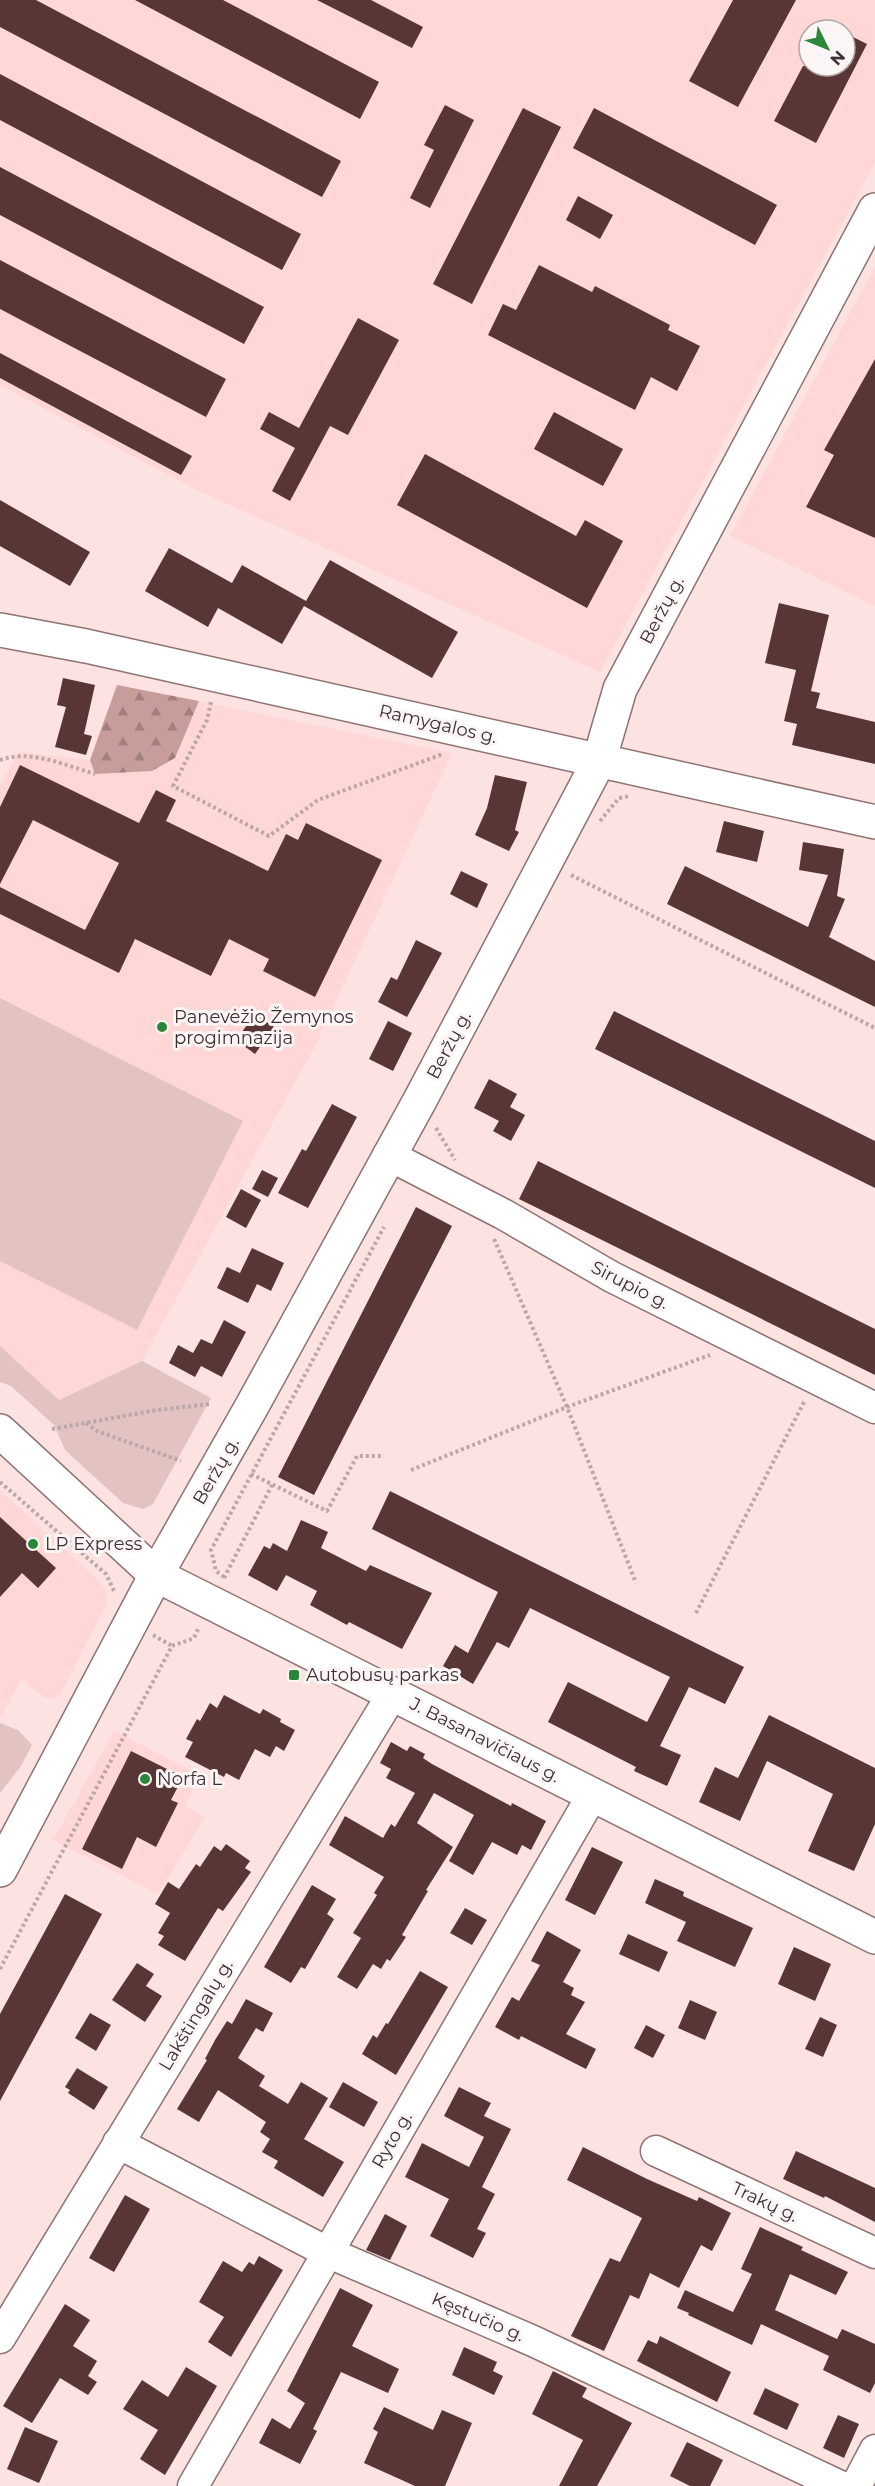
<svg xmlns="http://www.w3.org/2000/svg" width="875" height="2486" viewBox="0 0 875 2486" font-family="Montserrat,sans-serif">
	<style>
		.built { fill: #fed7d6; fill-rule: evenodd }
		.grass { fill: #e3c2c2 }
		.forest { fill: url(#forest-firs) }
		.building { fill: #583636 }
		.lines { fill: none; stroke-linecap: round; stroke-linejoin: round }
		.minor-casing { stroke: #8e7372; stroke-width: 33 }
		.major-casing { stroke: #8e7372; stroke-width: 36 }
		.highway-casing { stroke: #8e7372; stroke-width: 36 }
		.path { stroke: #bba7a6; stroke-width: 4; stroke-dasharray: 3 3; stroke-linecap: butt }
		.minor { stroke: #fff; stroke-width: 30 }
		.major { stroke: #fff; stroke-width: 33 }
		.highway { stroke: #fff; stroke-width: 33 }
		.poi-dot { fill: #298738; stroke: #fbf5f5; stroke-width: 2 }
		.labels { text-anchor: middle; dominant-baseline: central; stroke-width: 6; stroke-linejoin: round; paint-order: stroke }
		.street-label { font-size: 18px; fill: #3c3030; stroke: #fbf5f5 }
		.poi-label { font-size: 18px; fill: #3c3030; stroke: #fbf5f5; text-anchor: start }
	</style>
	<defs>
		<pattern id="forest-firs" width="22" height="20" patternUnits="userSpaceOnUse" patternTransform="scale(1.5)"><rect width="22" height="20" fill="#c79d9c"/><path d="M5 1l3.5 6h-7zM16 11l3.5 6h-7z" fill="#a38080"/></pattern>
	</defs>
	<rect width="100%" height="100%" fill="#fce3e2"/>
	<!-- built -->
	<path class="built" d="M0 0H875V162L600 672 194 489 0 385ZM809 30H845V66H809Z
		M875 266V606L730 536Z
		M117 685 452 753 315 1046 142 1361 59 1400 0 1346V786L18 752 90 760Z
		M0 1490 96 1578 107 1593 104 1610 60 1695 53 1699 43 1697 21 1679 0 1719Z
		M114 1731 200 1775 185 1806 205 1817 158 1894 53 1840Z"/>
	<!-- grass -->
	<path class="grass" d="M0 998 243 1121 137 1330 0 1261Z
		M0 1346 59 1400 142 1361 211 1398 153 1504 143 1509 123 1503 65 1450 54 1425 11 1386 0 1382Z
		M0 1723 18 1730 32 1745 21 1766 0 1793Z"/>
	<!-- forest -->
	<path class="forest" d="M117 685 199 701 175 758 152 771 95 774 90 760Z"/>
	<!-- building -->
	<path class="building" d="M0 0H36L341 161 322 197 0 27Z
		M135 0H223L379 82 360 119Z
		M317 0H371L423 27 412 48Z
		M733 0H796L738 107 689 81Z
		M845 33 867 44 816 143 774 121 803 66H845Z
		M0 74 301 234 282 270 0 120Z
		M445 105 474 120 430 208 410 198 434 150 424 145Z
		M523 108 561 127 472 304 433 284Z
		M594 108 777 205 755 245 573 148Z
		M0 167 264 307 244 344 0 215Z
		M578 196 613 215 600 239 566 220Z
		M0 260 226 379 206 417 0 309Z
		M539 265 592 292 595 286 670 325 668 330 700 346 677 391 651 377 635 410 488 335 503 304 516 310Z
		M358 318 399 340 348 435 330 426 290 501 272 491 295 448 260 429 269 412 299 428Z
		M0 353 192 456 181 475 0 378Z
		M875 359V538L806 507 834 455 824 450Z
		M554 412 623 449 603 486 534 449Z
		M425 454 576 536 585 520 623 541 587 608 397 505Z
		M0 500 90 552 70 586 0 546Z
		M169 548 232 583 242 565 306 601 330 560 458 632 432 678 304 606 282 644 218 608 208 627 145 591Z
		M779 603 829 615 811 691 820 693 816 708 875 722V764L792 745 797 724 784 721 796 670 765 663Z
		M63 678 95 685 84 734 92 736 86 755 55 747 66 707 57 705Z
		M20 765 139 823 156 790 176 800 166 821 268 871 286 834 298 840 306 823 382 860 315 997 263 971 269 959 229 939 211 976 135 939 119 973 0 914V887L85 930 119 863 33 820 0 884V807Z
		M495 775 527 782 515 830 519 832 509 851 475 835 487 808Z
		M724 821 764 831 757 862 716 852Z
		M803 842 844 849 837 896 845 899 829 937 875 961V1007L667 904 685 866 808 927 828 875 799 870Z
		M461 871 488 884 477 908 450 894Z
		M416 940 442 953 407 1017 378 1002 391 977 397 980Z
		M614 1011 875 1141V1188L595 1049Z
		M255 1014 274 1027 255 1054 236 1040Z
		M388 1021 412 1033 393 1071 369 1059Z
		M489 1079 517 1094 510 1107 525 1115 511 1141 493 1131 499 1121 474 1108Z
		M332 1104 357 1117 308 1208 278 1193 302 1149 306 1151Z
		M538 1161 875 1329V1375L519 1199Z
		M262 1170 278 1178 268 1197 252 1189Z
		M241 1189 261 1200 246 1228 226 1217Z
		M416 1207 452 1226 314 1495 278 1477Z
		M252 1248 284 1263 271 1291 257 1284 248 1303 217 1288 227 1267 240 1273Z
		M224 1320 246 1332 222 1377 201 1366 195 1377 169 1363 178 1345 193 1353 201 1339 212 1344Z
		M390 1491 744 1667 725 1704 689 1687 660 1746 681 1755 667 1786 634 1771 636 1767 548 1722 568 1682 647 1722 670 1677 530 1608 509 1648 497 1642 473 1684 443 1666 455 1645 468 1653 498 1592 372 1529Z
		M0 1517 56 1568 38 1588 22 1573 0 1597Z
		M301 1520 328 1532 321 1548 366 1571 370 1565 432 1593 402 1649 349 1622 347 1625 310 1605 317 1591 286 1575 277 1591 248 1575 264 1546 270 1549 273 1543 287 1551Z
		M224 1695 260 1714 263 1709 281 1719 280 1722 295 1730 284 1751 276 1746 270 1757 255 1749 239 1780 226 1773 224 1777 185 1757 193 1742 186 1739 197 1719 200 1721 210 1703 217 1708Z
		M769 1715 875 1768V1824L854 1871 808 1851 833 1794 767 1761 740 1821 699 1802 715 1767 738 1778Z
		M391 1742 407 1751 410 1746 425 1754 423 1758 432 1764 511 1806 512 1803 546 1821 531 1850 522 1845 517 1855 492 1842 473 1875 449 1861 474 1815 434 1793 417 1823 453 1847 426 1890 428 1891 402 1935 406 1937 390 1961 387 1959 381 1969 373 1964 357 1989 337 1977 361 1938 353 1933 377 1895 374 1893 384 1877 329 1845 345 1816 383 1838 391 1824 395 1827 415 1793 386 1778 391 1769 380 1763Z
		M131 1751 183 1777 171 1800 178 1803 156 1847 137 1837 122 1869 82 1849Z
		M226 1844 250 1861 245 1868 251 1872 223 1911 218 1908 185 1961 158 1945 164 1936 158 1933 170 1913 155 1904 168 1882 179 1889 196 1864 200 1867 214 1846 221 1851Z
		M592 1847 623 1862 595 1915 565 1900Z
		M655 1879 684 1892 683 1896 753 1928 735 1967 677 1941 686 1922 645 1903Z
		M312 1885 336 1899 327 1914 334 1919 305 1969 301 1967 291 1983 264 1967Z
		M65 1894 102 1914 0 2101V2014Z
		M465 1908 487 1920 472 1945 450 1933Z
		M547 1931 581 1950 563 1982 574 1988 571 1995 585 2002 566 2034 596 2049 586 2069 521 2036 519 2040 495 2027 512 1997 519 2001 540 1965 531 1961Z
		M628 1934 668 1952 659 1972 619 1954Z
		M794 1947 831 1964 815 2001 778 1984Z
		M137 1963 154 1974 146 1986 162 1996 145 2022 112 2000Z
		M420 1971 448 1987 396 2075 362 2054 373 2035 377 2038 386 2023 388 2024Z
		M246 1999 273 2013 263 2032 256 2028 238 2058 265 2076 259 2086 288 2104 301 2082 328 2098 304 2139 344 2162 323 2197 274 2168 278 2161 262 2152 270 2139 260 2132 266 2122 218 2090 199 2122 177 2109 207 2060 205 2059 215 2040 227 2021 232 2024Z
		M690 2000 717 2012 705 2040 678 2028Z
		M90 2013 111 2025 96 2051 75 2038Z
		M820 2017 837 2025 823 2057 805 2049Z
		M646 2025 665 2035 653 2058 634 2048Z
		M77 2068 108 2087 94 2110 68 2093 70 2090 65 2087Z
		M343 2082 378 2102 364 2127 329 2107Z
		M459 2087 491 2103 484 2116 511 2129 482 2187 495 2194 477 2229 486 2233 473 2258 430 2236 449 2199 405 2177 422 2143 469 2167 484 2137 444 2116Z
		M583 2147 647 2179 697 2201 699 2197 731 2213 712 2251 701 2245 679 2288 650 2273 639 2299 630 2295 604 2351 571 2336 610 2258 620 2262 642 2218 567 2180Z
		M796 2151 875 2188V2222L825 2196 824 2198 783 2179Z
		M125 2195 150 2209 114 2272 89 2258Z
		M385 2214 407 2226 390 2260 366 2250Z
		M760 2227 803 2247 801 2250 848 2272 836 2295 790 2274 775 2310 837 2339 842 2329 875 2344V2383L870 2393 823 2370 829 2356 761 2324 752 2345 688 2315 689 2313 677 2308 685 2290 733 2312 752 2274 741 2269Z
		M259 2256 283 2270 231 2357 208 2342 224 2317 199 2302 223 2261 242 2272 249 2262 254 2265Z
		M340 2288 373 2305 352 2346 399 2369 388 2393 341 2372 313 2429 317 2431 300 2464 259 2443 272 2418 290 2429 305 2403 287 2391Z
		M65 2304 90 2320 73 2346 97 2361 88 2376 97 2382 88 2395 60 2378 32 2423 3 2406Z
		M660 2336 731 2372 717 2402 637 2361 648 2340 657 2344Z
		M464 2347 497 2362 493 2371 503 2376 494 2395 452 2375Z
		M186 2367 217 2386 165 2475 140 2459 158 2430 123 2409 142 2380 168 2397Z
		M553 2371 587 2388 582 2397 632 2423 597 2486H559L583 2440 532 2414Z
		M765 2388 799 2404 787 2430 753 2414Z
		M384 2407 433 2430 442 2410 472 2423 445 2486H415L364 2463 378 2432 373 2429Z
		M838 2415 859 2424 844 2458 823 2448Z
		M25 2427 58 2441 39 2483 7 2469Z
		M687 2442 723 2460 710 2486H690L670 2476Z"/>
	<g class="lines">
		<!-- minor casing -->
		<g class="minor-casing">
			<path id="minor" d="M388 1155 503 1214 612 1277 875 1408
				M118 2143 327 2252 533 2341 840 2486
				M656 2151 875 2253
				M0 2338 393 1693
				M193 2486 593 1794
				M856 2486 875 2450"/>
		</g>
		<!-- major casing -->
		<g class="major-casing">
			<path id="major" d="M0 630 86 646 875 822
				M0 1870 156 1575 252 1406 419 1102 599 761 620 689 875 210"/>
		</g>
		<!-- highway casing -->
		<g class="highway-casing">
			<path id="highway" d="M0 1431 156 1575 875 1937"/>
		</g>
		<!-- path -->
		<path class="path" d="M211 702 207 720 173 786 269 836 318 800 443 754
			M0 760C31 749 64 765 95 774
			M600 821 619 798 630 796
			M571 875 875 1028
			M436 1128 455 1160
			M494 1239 567 1407 636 1583
			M86 1423 97 1431 181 1461
			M52 1429 157 1410 211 1404
			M411 1470 567 1407 710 1355
			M251 1474 327 1511 357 1456H384
			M0 1482 106 1574 115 1593
			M224 1577 216 1571 211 1550 384 1227
			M224 1578 272 1485
			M696 1613 805 1400
			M153 1635 172 1646
			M0 1969 172 1646 194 1638 199 1627"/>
		<!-- minor -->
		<use href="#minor" class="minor"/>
		<!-- major -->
		<use href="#major" class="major"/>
		<!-- highway -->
		<use href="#highway" class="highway"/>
	</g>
	<!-- markers -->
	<g class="poi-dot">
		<circle cx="162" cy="1027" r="6"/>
		<circle cx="33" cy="1544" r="6"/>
		<rect x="288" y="1669" width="12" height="12" rx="3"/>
		<circle cx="145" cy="1779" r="6"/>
	</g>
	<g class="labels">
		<!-- street labels -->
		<g class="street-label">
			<text transform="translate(662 610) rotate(-62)">Beržų g.</text>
			<text transform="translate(438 724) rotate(13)">Ramygalos g.</text>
			<text transform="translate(449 1045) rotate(-62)">Beržų g.</text>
			<text transform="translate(630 1285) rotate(27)">Sirupio g.</text>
			<text transform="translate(216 1471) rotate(-60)">Beržų g.</text>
			<text transform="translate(485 1740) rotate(27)">J. Basanavičiaus g.</text>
			<text transform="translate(196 2015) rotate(-59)">Lakštingalų g.</text>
			<text transform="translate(392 2140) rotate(-60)">Ryto g.</text>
			<text transform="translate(765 2202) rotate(25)">Trakų g.</text>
			<text transform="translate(478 2317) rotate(23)">Kęstučio g.</text>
		</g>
		<!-- poi labels -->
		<g class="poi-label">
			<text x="174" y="1017">Panevėžio Žemynos<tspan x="174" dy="21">progimnazija</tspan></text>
			<text x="45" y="1544">LP Express</text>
			<text x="306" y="1675">Autobusų parkas</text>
			<text x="157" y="1779">Norfa L</text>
		</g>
	</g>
	<!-- north arrow -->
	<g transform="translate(827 48) rotate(133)"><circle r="28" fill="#fbf5f5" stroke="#afa6a6" stroke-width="1.5"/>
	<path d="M0-4.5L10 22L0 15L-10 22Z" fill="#298738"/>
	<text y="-9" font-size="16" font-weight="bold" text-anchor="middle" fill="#3c3030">N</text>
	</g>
</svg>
